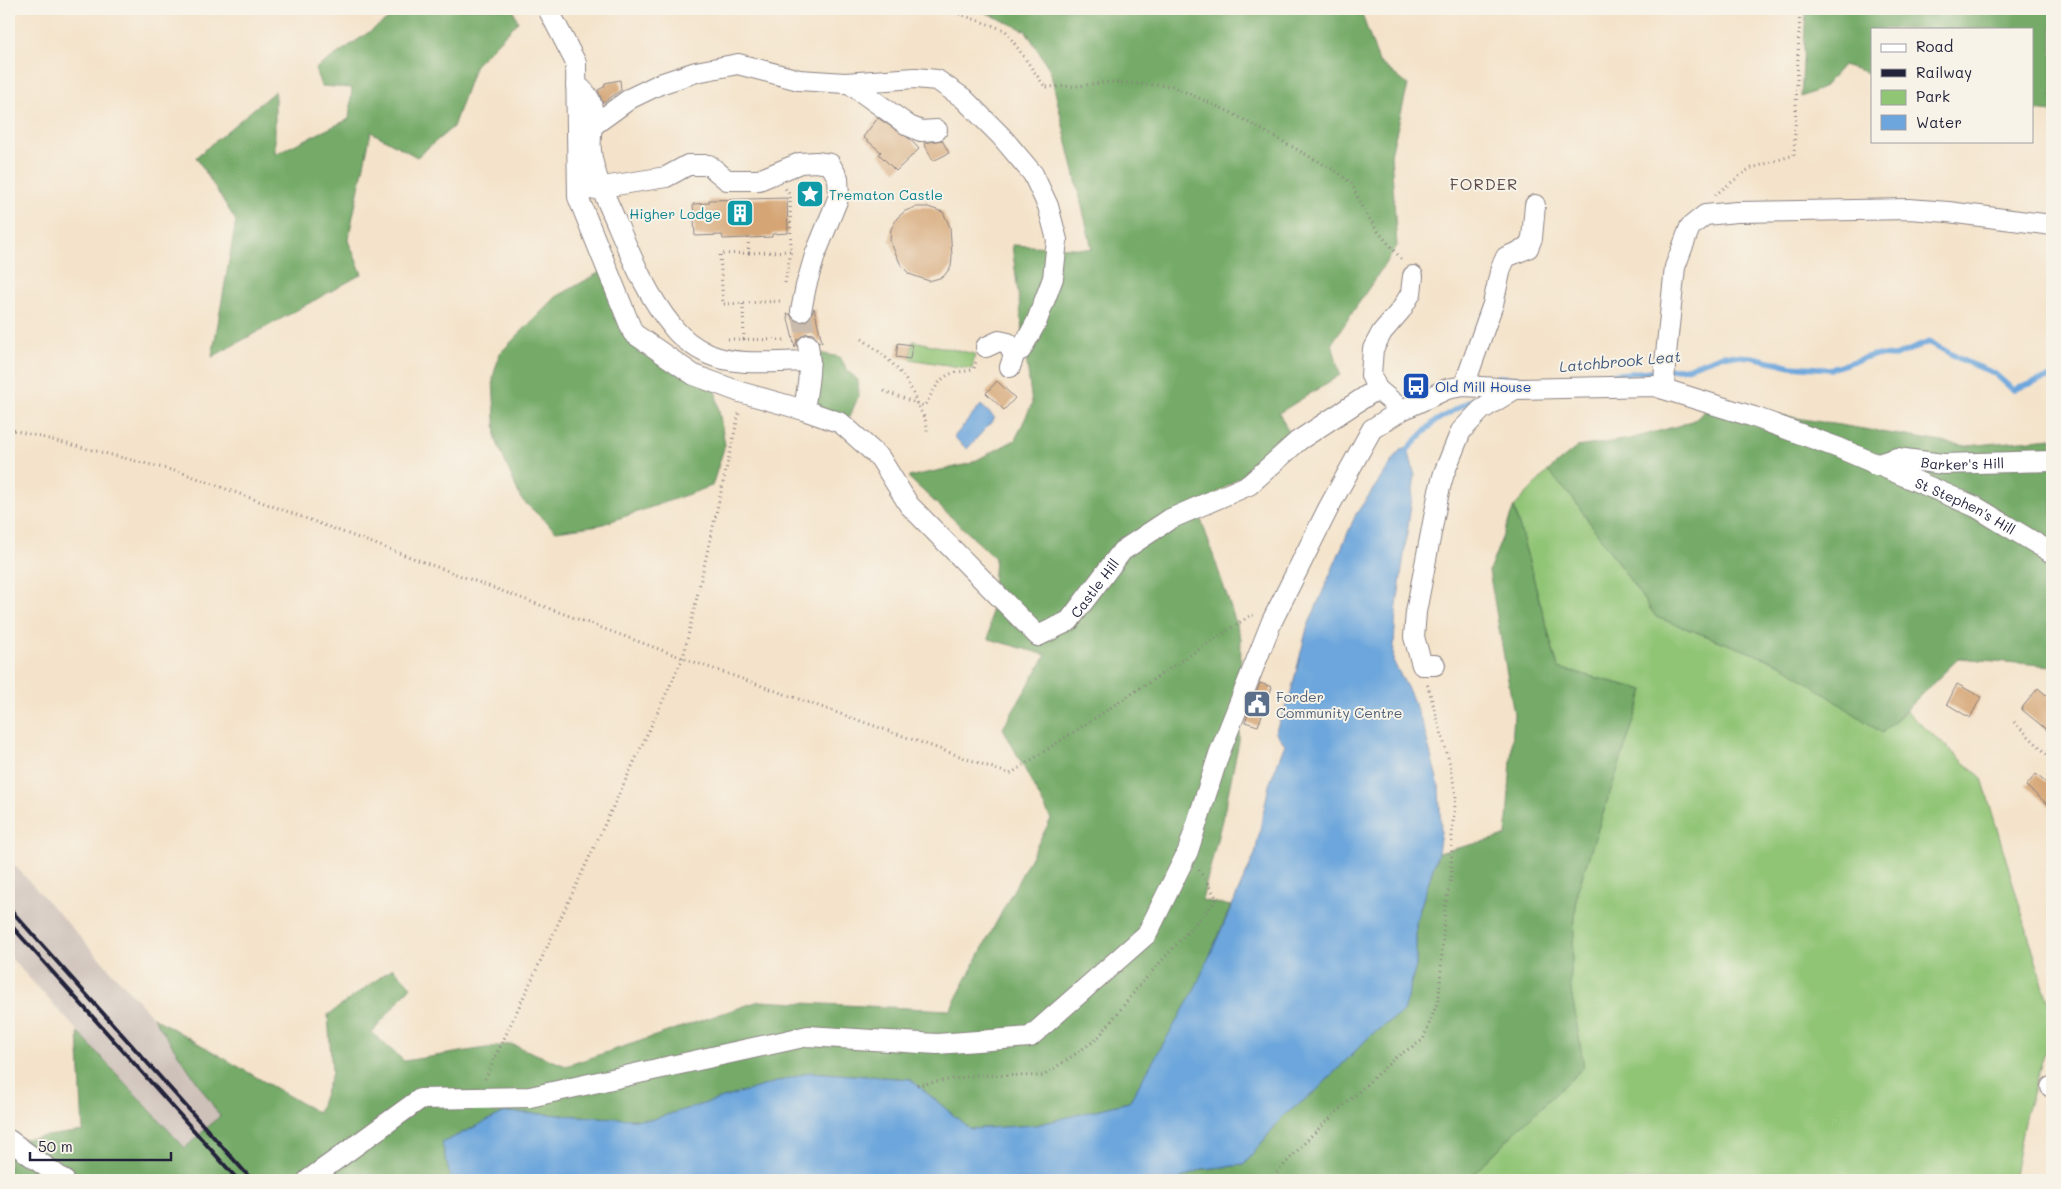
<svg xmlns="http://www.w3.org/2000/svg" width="2061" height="1189" viewBox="0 0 2061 1189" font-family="Mali,sans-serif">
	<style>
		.industrial { fill: #cec1b9 }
		.green { fill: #91c576; stroke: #5a7458 }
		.forest { fill: #74aa67; stroke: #4b6651 }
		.water { fill: #6ca6dc; stroke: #47648c }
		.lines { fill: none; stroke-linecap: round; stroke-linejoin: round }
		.stream { stroke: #6ca6dc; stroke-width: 5.5 }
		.building { fill: #d5a574 }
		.minor-tunnel { stroke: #cabcad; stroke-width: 20; stroke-dasharray: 20 10; stroke-linecap: butt }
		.minor-casing { stroke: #8b8282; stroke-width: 22 }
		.path { stroke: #8b8282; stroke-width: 3; stroke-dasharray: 1 4; stroke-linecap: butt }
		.minor { stroke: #fff; stroke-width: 20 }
		.rail { stroke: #22223b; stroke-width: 4 }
		.labels { text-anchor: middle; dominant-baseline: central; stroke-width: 4; stroke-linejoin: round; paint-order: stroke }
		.culture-label { font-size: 14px; fill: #0d838f; stroke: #f7f3e8; text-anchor: start }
		.transit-label { font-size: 14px; fill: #164399; stroke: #f7f3e8; text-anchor: start }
		.street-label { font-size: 14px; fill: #22223b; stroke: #f7f3e8 }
		.service-label { font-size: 14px; fill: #4e5e75; stroke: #f7f3e8; text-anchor: start }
		.water-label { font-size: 15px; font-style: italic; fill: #40577b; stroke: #f7f3e8 }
		.quarter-label { font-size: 16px; letter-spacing: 1px; fill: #61504f; stroke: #f7f3e8 }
	</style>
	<rect width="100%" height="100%" fill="#f7f3e8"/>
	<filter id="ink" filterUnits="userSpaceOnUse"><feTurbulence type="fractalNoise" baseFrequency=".02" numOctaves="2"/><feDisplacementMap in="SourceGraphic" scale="10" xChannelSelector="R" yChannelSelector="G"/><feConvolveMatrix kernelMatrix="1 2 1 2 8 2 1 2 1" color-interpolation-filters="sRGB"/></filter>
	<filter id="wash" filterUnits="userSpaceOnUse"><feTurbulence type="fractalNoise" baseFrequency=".0096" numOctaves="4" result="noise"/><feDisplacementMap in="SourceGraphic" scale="20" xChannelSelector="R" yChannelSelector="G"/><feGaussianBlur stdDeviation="1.12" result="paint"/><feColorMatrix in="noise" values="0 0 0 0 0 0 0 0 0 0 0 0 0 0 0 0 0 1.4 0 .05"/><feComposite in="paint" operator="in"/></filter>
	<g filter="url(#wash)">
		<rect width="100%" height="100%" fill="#f4e3ca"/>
		<!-- industrial -->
		<path class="industrial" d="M9 859 153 1017 220 1116 185 1148 9 956Z"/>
		<!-- green -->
		<path class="green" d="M913 341 975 354 972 369 910 359Z
			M1548 471 1574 500 1656 617 1781 664 1882 732 1906 711 1982 778 2052 1015V1028L2025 1117 2013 1180H1711L1705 1175 1700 1180H1468L1518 1129 1584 1067 1570 984 1577 892 1644 690 1558 668 1514 507Z"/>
		<!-- forest -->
		<path class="forest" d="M403 9H513L518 22 475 65 453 127 417 157 371 132 348 240 362 274 212 357 236 221 196 157 275 91V154L349 119 352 88 321 86 315 69Z
			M978 9H1360L1379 62 1408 85 1391 154 1397 246 1332 343 1340 375 1279 413 1293 440 1197 507 1241 638 1239 741 1226 804 1202 900 1231 906 1193 994 1129 1102 1036 1125 970 1129 910 1079 810 1072 650 1120 505 1112 442 1143 451 1180H9V1141L83 1131 78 1032 185 1148 220 1116 153 1017 318 1113 332 1073 328 1015 393 968 411 986 372 1033 404 1061 511 1044 566 1066 759 1001 950 1010 1051 819 1003 728 1046 655 989 639 995 558 908 477 969 464 1015 440 1032 404 1012 245 1092 249 1050 70 1026 31Z
			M1806 9H2052V112L2032 110V29H1872V74L1843 65 1823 88 1801 97Z
			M609 267 637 329 715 388 725 445 712 486 600 525 556 531 521 499 496 440 493 377 500 353 556 297Z
			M819 353 840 357 848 371 858 380 859 395 849 418 808 409 812 354Z
			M1712 404 1967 446 2052 438V666L1959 658 1882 733 1781 664 1656 617 1574 500 1548 471 1577 447 1630 439 1681 425 1696 419Z
			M1514 507 1558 668 1644 690 1577 892 1570 984 1584 1067 1518 1129 1468 1180H1177L1202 1169 1244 1165 1283 1116 1315 1092 1371 1035 1403 1012 1416 966V921L1438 853 1506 836 1514 714 1489 571Z"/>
		<!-- water -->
		<path class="water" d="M981 405 995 418 967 449 954 437Z
			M1401 449H1408L1415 476 1396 613 1393 661 1410 693 1423 725 1439 786 1441 832 1438 853 1416 921V966L1403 1012 1371 1035 1315 1092 1283 1116 1244 1165 1202 1169 1177 1180H451L442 1143 505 1112 650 1120 810 1072 910 1079 970 1129 1036 1125 1129 1102 1193 993 1255 854 1269 785 1285 744 1275 732 1290 696 1307 628 1356 514Z"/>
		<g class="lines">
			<!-- stream -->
			<path class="stream" d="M1497 377 1528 379
				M1574 378 1687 368 1723 355 1752 357 1791 366 1831 369 1873 355 1895 356 1929 342 1964 361 1994 373 2013 390 2047 378H2052
				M1408 449 1434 422 1473 399"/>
		</g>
		<g id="blocks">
			<!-- building -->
			<path class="building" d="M620 80 621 90 603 103 598 90 604 87 605 83Z
				M878 118 910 139 919 149 896 171 879 154 881 152 863 137Z
				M942 140 949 153 933 161 924 143Z
				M787 198 788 233 772 234V237L723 239 722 235 695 236 693 204 709 203V200Z
				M916 207H928L943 212 950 227 952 256 951 267 943 277 929 281 909 274 900 263 890 241 891 229 897 218 905 211Z
				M814 308 822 342H819L813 334 806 333 797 340 795 348 787 314H790L793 320 798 322H804L810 318Z
				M898 343 912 345 910 359 896 357Z
				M997 381 1015 398 1004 410 986 393Z
				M1260 683 1272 687 1258 726 1245 722Z
				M1957 684 1981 697 1970 718 1947 704Z
				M2038 688 2052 700V734L2021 709Z
				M2036 774 2052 788V808L2026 786Z"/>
		</g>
	</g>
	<g filter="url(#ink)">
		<use href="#blocks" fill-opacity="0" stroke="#8b8282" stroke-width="1"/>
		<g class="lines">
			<!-- minor-tunnel -->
			<path class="minor-tunnel" d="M801 311 808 345"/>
			<!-- minor casing -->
			<g class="minor-casing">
				<g id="minor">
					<path id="s1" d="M548 9 576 63 578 197 633 333 694 375 740 392 804 410 841 423 880 458 909 505 1038 636 1069 621 1122 551 1170 519 1249 485 1298 441 1377 389 1402 410"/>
					<path d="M849 83 909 126 921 131 937 130"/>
					<path d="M576 85C603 102 588 125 591 151 593 172 603 192 612 212 629 251 645 293 672 326 680 337 695 348 708 354 736 367 779 361 810 361"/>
					<path d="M591 127 631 98 660 84 696 72 738 64 799 80 845 83 915 78 937 80 963 98 1001 136 1033 174 1048 206 1057 240 1053 278 1036 323 1021 350H1011L1008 343 999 341 986 347"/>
					<path d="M578 191 666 177 688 165H709L727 180H759L800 163 816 162 830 164 838 178 839 196 815 255 806 286 801 311"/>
					<path d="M1010 367 1016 350"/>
					<path d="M1464 386 1493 304 1501 268 1506 257 1528 248 1532 238 1535 205"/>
					<path d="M1377 389 1371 375 1373 349 1382 332 1401 310 1411 293 1413 276"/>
					<path d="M1664 389 1665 364 1675 267 1690 227 1705 215 1737 212 1909 209 1948 212 2052 225"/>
					<path d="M804 410C807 389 812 367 808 345"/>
					<path id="s2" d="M1875 465 1897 458 1943 464 2052 461"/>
					<path d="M1435 665H1422L1414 637 1416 612 1439 491 1444 473 1461 431 1481 410 1515 389"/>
					<path d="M2051 1087H2052"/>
					<path d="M9 1140 64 1180"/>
					<path id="s3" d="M308 1180 420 1099 530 1097 808 1036 937 1044 1030 1037 1147 934 1188 851 1219 754 1272 621 1329 507 1372 429 1402 410 1447 389 1464 386 1515 389 1654 386 1754 417 1839 448 1976 507 2052 553"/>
				</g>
			</g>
			<!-- path -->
			<path class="path" d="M945 9 1005 30 1045 87 1078 86 1109 82 1172 86 1232 113 1339 173 1352 184 1363 209 1376 229 1403 261
				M1715 195 1749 169 1794 155 1800 9
				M748 238 749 253 791 251 790 195 785 188
				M749 253 720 254 723 304 782 301
				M785 283 791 251
				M743 304 744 340
				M728 339 785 340
				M862 339C882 353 903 370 913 393 915 397 915 401 917 404 922 415 928 420 927 433
				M884 391 924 406C933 394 937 378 953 373 960 371 967 372 974 369L976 361
				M9 429 183 473 683 658 1010 774 1251 615H1254
				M2014 722 2052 759
				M485 1079 683 658 739 413
				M917 1085 977 1075 1043 1076 1097 1039 1139 986 1217 899 1199 870
				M1270 1180 1311 1136 1396 1057 1423 1040 1439 998 1445 907 1451 878 1452 832 1456 796 1450 764 1427 683"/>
			<!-- minor -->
			<use href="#minor" class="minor"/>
			<!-- rail -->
			<path class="rail" d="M9 908 252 1180
				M9 923 238 1180"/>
		</g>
	</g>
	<!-- icons -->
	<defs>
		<g id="sight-square" transform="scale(1.4375)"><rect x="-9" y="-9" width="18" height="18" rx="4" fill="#0f9aa8" stroke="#f7f3e8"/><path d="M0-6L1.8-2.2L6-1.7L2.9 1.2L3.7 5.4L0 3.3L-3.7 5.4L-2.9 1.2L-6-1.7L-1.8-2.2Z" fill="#fff"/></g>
		<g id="building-square" transform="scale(1.4375)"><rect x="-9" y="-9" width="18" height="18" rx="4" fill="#0f9aa8" stroke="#f7f3e8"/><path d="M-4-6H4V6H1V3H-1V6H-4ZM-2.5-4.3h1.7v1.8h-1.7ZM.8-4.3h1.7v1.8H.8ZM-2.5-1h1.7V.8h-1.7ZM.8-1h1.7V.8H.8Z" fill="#fff"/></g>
		<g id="bus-square" transform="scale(1.4375)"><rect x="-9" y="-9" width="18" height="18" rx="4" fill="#1a4fb4" stroke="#f7f3e8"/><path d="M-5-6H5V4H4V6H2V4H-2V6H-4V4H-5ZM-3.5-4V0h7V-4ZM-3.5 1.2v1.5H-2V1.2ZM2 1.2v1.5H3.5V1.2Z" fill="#fff"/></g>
		<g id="civic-square" transform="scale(1.4375)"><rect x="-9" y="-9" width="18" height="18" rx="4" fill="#5c6f8a" stroke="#f7f3e8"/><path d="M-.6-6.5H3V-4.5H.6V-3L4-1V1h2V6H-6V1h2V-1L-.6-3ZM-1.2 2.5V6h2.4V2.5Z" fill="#fff"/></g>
	</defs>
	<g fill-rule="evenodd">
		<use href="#sight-square" x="810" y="194"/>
		<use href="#building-square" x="740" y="213"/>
		<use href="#bus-square" x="1416" y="386"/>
		<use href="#civic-square" x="1257" y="704"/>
	</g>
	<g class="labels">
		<!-- culture labels -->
		<g class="culture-label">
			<text x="829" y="194">Trematon Castle</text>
			<text x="721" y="213" text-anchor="end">Higher Lodge</text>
		</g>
		<!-- transit labels -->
		<g class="transit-label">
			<text x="1435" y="386">Old Mill House</text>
		</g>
		<!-- street labels -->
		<g class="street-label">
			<text stroke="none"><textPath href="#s2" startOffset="89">Barker's Hill</textPath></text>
			<text stroke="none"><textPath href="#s3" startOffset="2092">St Stephen's Hill</textPath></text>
			<text stroke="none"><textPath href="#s1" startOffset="938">Castle Hill</textPath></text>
		</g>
		<!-- service labels -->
		<g class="service-label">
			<text x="1276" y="696">Forder<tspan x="1276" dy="16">Community Centre</tspan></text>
		</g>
		<!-- water labels -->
		<g class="water-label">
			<text transform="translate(1620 361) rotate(-5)">Latchbrook Leat</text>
		</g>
		<!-- quarter labels -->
		<g class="quarter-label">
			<text x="1484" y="183">FORDER</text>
		</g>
	</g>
	<!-- margin -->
	<rect width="2061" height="1189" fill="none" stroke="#f7f3e8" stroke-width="30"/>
	<!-- legend -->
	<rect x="1871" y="28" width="162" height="115" fill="#f7f3e8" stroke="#a29fa3"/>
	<rect x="1881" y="44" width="25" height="8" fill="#ffffff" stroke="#a29fa3"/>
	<text x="1916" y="52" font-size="15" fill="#22223b">Road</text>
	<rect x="1881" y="69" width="25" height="8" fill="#22223b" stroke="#a29fa3"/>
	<text x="1916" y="78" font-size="15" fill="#22223b">Railway</text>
	<rect x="1881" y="90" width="25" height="15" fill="#91c576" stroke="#a29fa3"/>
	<text x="1916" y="102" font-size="15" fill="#22223b">Park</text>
	<rect x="1881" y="115" width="25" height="15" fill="#6ca6dc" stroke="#a29fa3"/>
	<text x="1916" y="128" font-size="15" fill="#22223b">Water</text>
	<!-- scale -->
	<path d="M30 1152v8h141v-8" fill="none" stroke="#22223b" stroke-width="2.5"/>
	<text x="38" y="1152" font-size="15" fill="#22223b" stroke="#f7f3e8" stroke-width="4" paint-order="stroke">50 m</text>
</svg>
